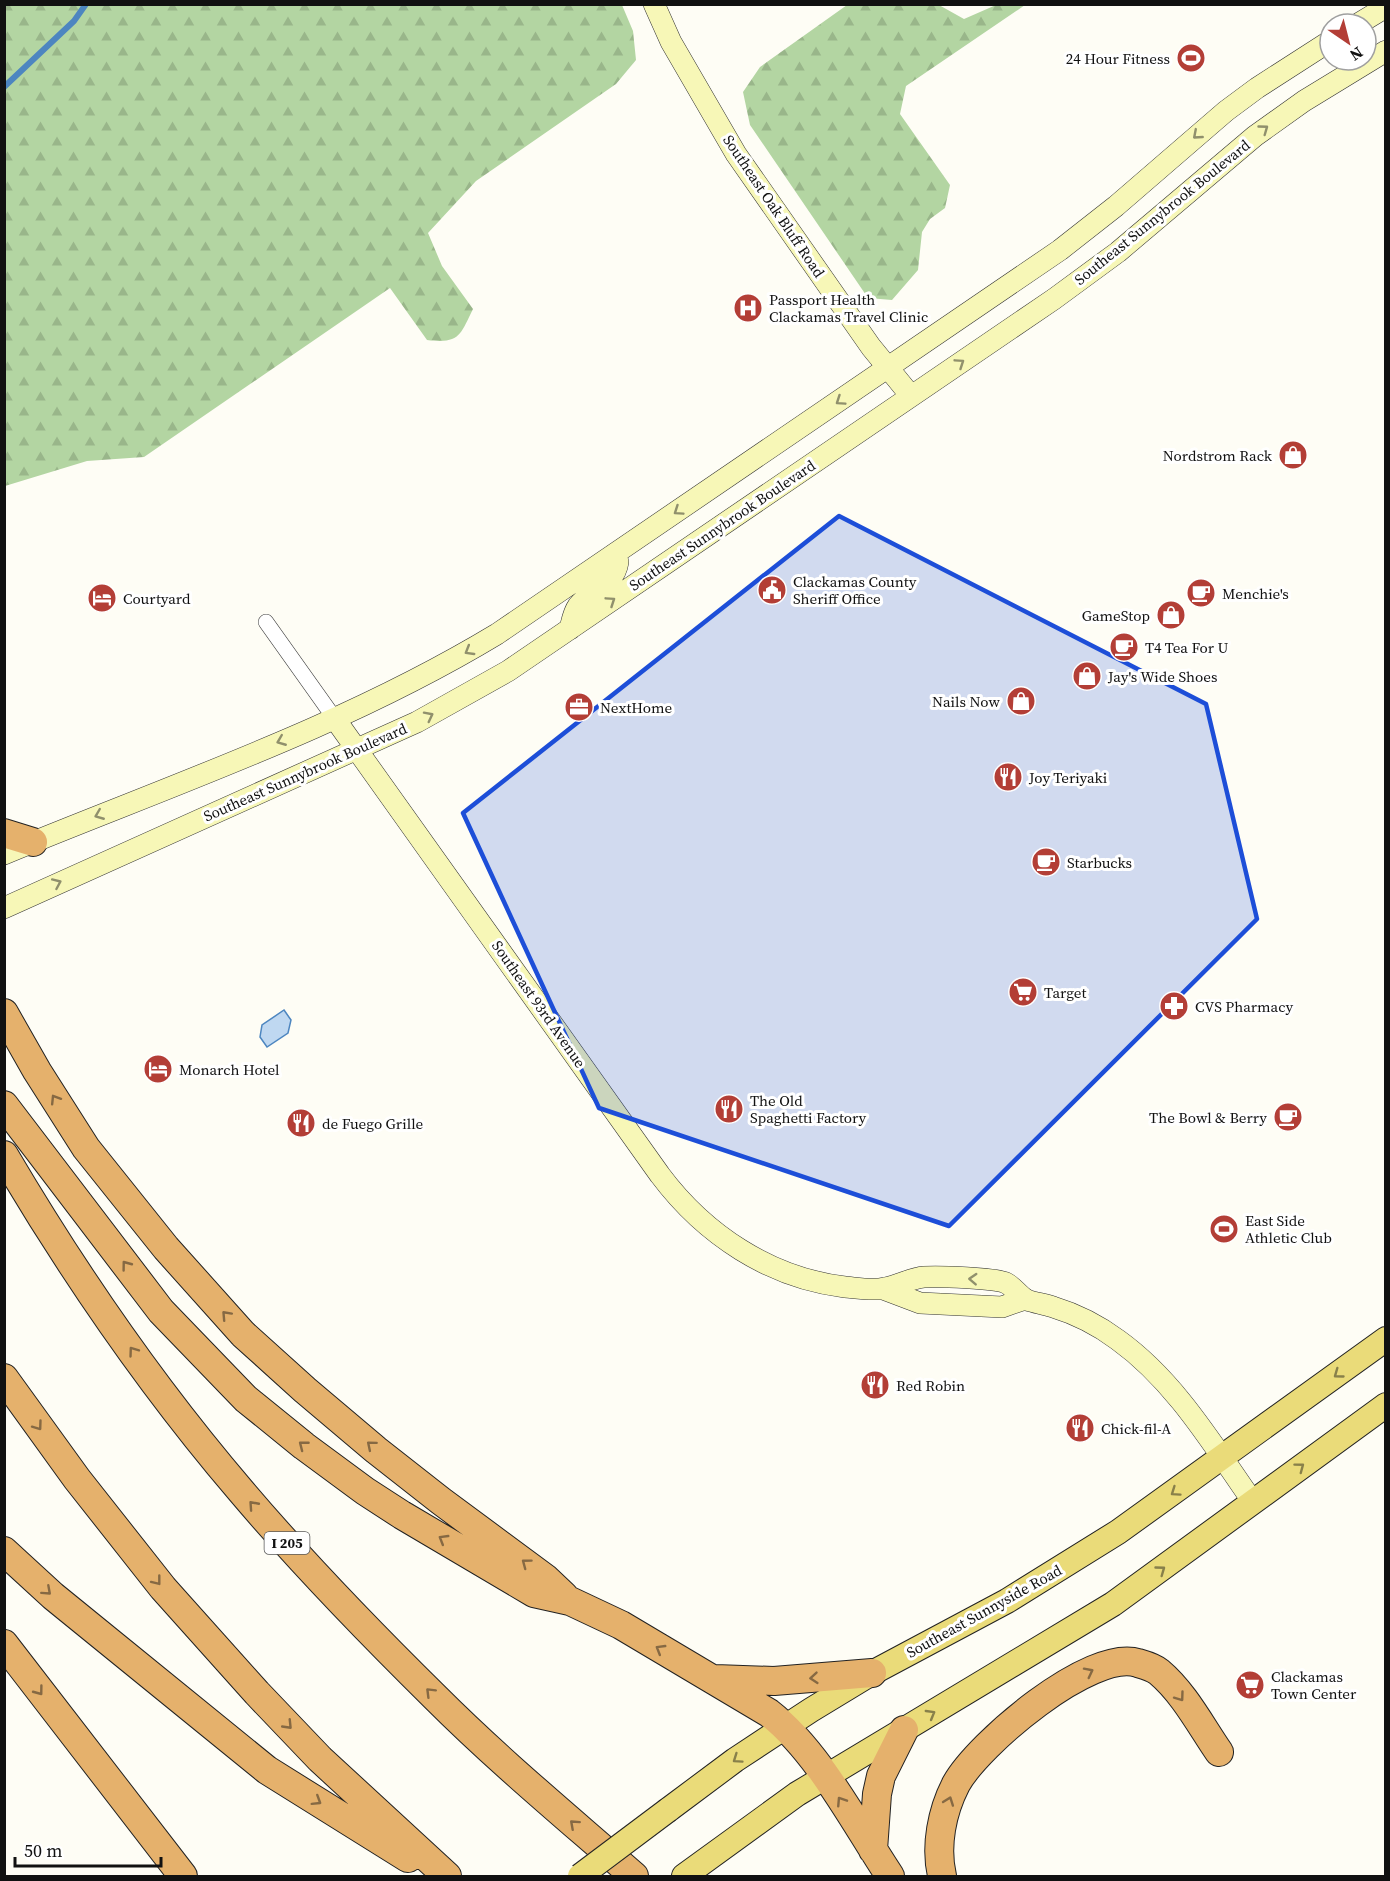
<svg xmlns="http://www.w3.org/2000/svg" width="1390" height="1881" viewBox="0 0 1390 1881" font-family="'Source Serif 4',serif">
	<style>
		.forest { fill: url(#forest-firs) }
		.water { fill: #bfd8f1; stroke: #4d86c0; stroke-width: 1.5 }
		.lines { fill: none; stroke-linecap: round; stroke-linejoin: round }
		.stream { stroke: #4d86c0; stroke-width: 6 }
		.street-casing { stroke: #444; stroke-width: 16 }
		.secondary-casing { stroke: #333; stroke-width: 22 }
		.primary-casing { stroke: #222; stroke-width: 26 }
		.highway-casing { stroke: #222; stroke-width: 30 }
		.street { stroke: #fff; stroke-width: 15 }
		.secondary { stroke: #f7f7b7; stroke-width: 21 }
		.primary { stroke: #eadb79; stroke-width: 24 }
		.highway { stroke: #e5b16c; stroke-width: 28 }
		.primary-bridge-casing { stroke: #222; stroke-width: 26; stroke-linecap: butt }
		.primary-bridge { stroke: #eadb79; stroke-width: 24 }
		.oneway { stroke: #90906c }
		.oneway2 { stroke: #866943 }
		.oneway3 { stroke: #88804a }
		.marked { fill: #1d4ed8; fill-opacity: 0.2; stroke: #1d4ed8; stroke-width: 4.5; stroke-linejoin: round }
		.labels { text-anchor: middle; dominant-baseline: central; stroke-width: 6; stroke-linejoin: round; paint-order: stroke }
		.shield { fill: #fff; stroke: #585858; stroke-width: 1.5 }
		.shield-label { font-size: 14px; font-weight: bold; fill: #111 }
		.poi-label { font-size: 15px; fill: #111; stroke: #fff; text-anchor: start }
		.street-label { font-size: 15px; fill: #111; stroke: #fff }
	</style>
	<defs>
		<pattern id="forest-firs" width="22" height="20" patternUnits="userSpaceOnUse" patternTransform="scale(1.5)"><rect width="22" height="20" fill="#b3d5a2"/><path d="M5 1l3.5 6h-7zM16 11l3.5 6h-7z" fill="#99b68a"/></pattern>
	</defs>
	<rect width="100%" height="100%" fill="#fefdf5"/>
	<!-- forest -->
	<path class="forest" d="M5 4 622 5 633 31 636 60 616 84 476 181 428 233 442 266 473 309C460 335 460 344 427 340L390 288 144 457 87 461 5 486Z
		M847 5H939L964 19 996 5H1025L906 86 900 114 950 185 945 208 930 219 922 232 918 270 892 300 868 298 750 125 743 92 760 67Z"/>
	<!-- water -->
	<path class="water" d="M284 1010 291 1020 288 1033 267 1047 260 1037 262 1025Z"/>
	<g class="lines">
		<!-- stream -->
		<path class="stream" d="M4 87 74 21 86 4"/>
		<!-- street casing -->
		<g class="street-casing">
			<path id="street" d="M266 622 335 719"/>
		</g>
		<!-- secondary casing -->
		<g class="secondary-casing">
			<path id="secondary" d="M654 4 671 42 736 154 871 347 911 396
				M1358 24 1386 7
				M570 629C572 621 573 613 578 606 591 589 614 587 618 562L615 554
				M335 719 660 1175C705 1235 770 1278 845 1287 857 1288 873 1291 885 1288 898 1286 911 1278 924 1277 938 1276 996 1278 1006 1283 1014 1287 1019 1296 1027 1300 1035 1303 1045 1304 1053 1307 1076 1314 1098 1325 1118 1340 1175 1381 1213 1445 1253 1502
				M4 854C171 785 343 727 497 634L1060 250 1116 206 1226 111 1257 88 1330 41
				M4 908 417 722 508 671 1054 299 1118 252 1255 136 1304 101 1386 51
				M883 1289 920 1303 1002 1307 1025 1299"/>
		</g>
		<!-- primary casing -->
		<g class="primary-casing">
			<path id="primary" d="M668 1810 735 1760 811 1710 872 1673 1007 1601 1118 1532 1386 1339
				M684 1876 797 1794 1113 1604 1386 1405"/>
		</g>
		<!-- highway casing -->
		<g class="highway-casing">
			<path id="highway" d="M4 833 33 842
				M4 1013 37 1071 86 1148 166 1248 243 1334 305 1390 376 1450 441 1501 545 1578 564 1596
				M4 1105 161 1311 246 1399 304 1446 365 1491 402 1515 534 1593 570 1601 621 1625 769 1713C818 1751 856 1825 890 1876
				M4 1155C73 1272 152 1387 241 1491 302 1563 369 1632 436 1698 499 1761 568 1818 634 1876
				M4 1378 77 1479 163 1588 257 1693 320 1759 447 1876
				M4 1551 53 1596 267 1770 408 1858
				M4 1644 183 1876
				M715 1679 774 1681 872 1673
				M873 1850 877 1794 881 1776 904 1730
				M942 1876C935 1846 942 1811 956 1784 978 1744 1091 1648 1138 1663 1145 1665 1153 1667 1159 1672 1184 1693 1201 1726 1219 1752"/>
		</g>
		<!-- street -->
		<use href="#street" class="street"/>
		<!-- secondary -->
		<use href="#secondary" class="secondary"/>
		<!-- primary -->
		<use href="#primary" class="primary"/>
		<!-- highway -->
		<use href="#highway" class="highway"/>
		<!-- primary-bridge casing -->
		<g class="primary-bridge-casing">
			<path id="primary-bridge" d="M580 1876 668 1810"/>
		</g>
		<!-- primary-bridge -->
		<use href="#primary-bridge" class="primary-bridge"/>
	</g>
	<!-- one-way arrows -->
	<defs><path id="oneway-chevron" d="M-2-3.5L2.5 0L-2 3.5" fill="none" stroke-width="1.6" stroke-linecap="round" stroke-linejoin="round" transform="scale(1.5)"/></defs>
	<g class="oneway">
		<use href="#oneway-chevron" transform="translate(1264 129) rotate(-36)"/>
		<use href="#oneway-chevron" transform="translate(1197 135) rotate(139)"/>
		<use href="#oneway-chevron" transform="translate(960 363) rotate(-34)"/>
		<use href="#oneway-chevron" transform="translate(840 401) rotate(146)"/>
		<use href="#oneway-chevron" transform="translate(678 511) rotate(146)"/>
		<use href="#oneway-chevron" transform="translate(611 601) rotate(-34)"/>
		<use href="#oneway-chevron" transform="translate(469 651) rotate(149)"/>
		<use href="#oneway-chevron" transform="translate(429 716) rotate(-27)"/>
		<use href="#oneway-chevron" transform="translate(281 741) rotate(158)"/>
		<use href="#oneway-chevron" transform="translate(99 815) rotate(158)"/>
		<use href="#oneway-chevron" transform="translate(57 883) rotate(-24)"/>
		<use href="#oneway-chevron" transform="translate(973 1279) rotate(-177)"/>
	</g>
	<g class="oneway2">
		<use href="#oneway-chevron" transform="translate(55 1099) rotate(-122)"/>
		<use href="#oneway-chevron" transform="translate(126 1265) rotate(-127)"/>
		<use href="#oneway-chevron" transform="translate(226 1315) rotate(-133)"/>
		<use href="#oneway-chevron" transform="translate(133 1351) rotate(-126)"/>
		<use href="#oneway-chevron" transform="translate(38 1426) rotate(54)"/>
		<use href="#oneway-chevron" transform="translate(303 1445) rotate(-142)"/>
		<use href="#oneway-chevron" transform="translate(371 1445) rotate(-140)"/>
		<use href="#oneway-chevron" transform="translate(253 1505) rotate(-132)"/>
		<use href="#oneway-chevron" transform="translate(443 1539) rotate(-149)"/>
		<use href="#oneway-chevron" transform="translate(526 1563) rotate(-143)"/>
		<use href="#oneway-chevron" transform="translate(157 1581) rotate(52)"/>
		<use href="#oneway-chevron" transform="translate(47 1591) rotate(42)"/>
		<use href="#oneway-chevron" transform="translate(660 1649) rotate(-149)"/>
		<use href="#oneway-chevron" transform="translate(1089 1672) rotate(-27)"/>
		<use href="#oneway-chevron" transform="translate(814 1678) rotate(175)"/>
		<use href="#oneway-chevron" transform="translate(39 1691) rotate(53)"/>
		<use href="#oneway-chevron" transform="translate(430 1692) rotate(-135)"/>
		<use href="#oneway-chevron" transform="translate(1180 1697) rotate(54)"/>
		<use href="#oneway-chevron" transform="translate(288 1725) rotate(46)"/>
		<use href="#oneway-chevron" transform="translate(317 1801) rotate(32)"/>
		<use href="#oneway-chevron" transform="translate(841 1801) rotate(-123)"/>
		<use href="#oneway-chevron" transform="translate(949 1801) rotate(-70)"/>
		<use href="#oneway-chevron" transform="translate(574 1824) rotate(-138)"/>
	</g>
	<g class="oneway3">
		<use href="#oneway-chevron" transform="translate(1338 1374) rotate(144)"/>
		<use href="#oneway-chevron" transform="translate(1300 1467) rotate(-37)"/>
		<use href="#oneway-chevron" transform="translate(1175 1492) rotate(145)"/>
		<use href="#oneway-chevron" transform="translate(1161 1570) rotate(-36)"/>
		<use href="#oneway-chevron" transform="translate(931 1714) rotate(-30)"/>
		<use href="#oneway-chevron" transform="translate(737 1759) rotate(145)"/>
	</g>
	<!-- marked area -->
	<path class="marked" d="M839 516 1206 704 1257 919 949 1226 599 1108 463 813Z"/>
	<!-- icons -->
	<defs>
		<g id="stadium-disc" transform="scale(1.5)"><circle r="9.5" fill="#b33e36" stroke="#fff"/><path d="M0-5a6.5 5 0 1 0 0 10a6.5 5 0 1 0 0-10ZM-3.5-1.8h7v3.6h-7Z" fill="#fff"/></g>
		<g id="hospital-disc" transform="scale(1.5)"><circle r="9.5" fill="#b33e36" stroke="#fff"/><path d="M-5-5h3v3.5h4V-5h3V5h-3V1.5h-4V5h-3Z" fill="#fff"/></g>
		<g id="shop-disc" transform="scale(1.5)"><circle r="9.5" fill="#b33e36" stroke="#fff"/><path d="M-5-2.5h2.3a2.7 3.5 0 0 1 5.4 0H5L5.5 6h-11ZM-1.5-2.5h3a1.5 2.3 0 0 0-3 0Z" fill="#fff"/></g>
		<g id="civic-disc" transform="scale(1.5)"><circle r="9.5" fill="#b33e36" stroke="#fff"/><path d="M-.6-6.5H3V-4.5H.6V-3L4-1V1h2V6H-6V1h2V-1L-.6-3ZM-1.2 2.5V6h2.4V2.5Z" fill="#fff"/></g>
		<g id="cafe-disc" transform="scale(1.5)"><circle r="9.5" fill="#b33e36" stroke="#fff"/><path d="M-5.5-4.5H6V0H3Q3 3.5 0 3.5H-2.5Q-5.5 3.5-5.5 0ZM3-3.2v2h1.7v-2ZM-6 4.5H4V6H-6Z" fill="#fff"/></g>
		<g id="hotel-disc" transform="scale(1.5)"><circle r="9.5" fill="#b33e36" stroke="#fff"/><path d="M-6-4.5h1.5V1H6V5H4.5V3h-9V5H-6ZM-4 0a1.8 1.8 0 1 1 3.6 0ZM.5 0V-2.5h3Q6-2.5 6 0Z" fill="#fff"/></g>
		<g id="office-disc" transform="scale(1.5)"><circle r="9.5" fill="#b33e36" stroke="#fff"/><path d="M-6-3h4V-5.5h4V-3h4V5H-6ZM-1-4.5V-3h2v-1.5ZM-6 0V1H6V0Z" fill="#fff"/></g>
		<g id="restaurant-disc" transform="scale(1.5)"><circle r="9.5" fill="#b33e36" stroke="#fff"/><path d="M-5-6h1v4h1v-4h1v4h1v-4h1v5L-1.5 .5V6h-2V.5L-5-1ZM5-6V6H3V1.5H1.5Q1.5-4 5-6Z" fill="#fff"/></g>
		<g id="supermarket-disc" transform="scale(1.5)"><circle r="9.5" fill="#b33e36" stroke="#fff"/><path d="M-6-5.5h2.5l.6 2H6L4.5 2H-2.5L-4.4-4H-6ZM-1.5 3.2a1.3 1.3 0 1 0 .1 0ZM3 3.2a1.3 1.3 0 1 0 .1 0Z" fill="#fff"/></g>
		<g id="pharmacy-disc" transform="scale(1.5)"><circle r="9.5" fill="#b33e36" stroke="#fff"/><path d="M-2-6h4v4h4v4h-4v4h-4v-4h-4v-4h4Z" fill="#fff"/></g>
	</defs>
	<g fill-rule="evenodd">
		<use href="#stadium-disc" x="1191" y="58"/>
		<use href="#hospital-disc" x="748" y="308"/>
		<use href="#shop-disc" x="1293" y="455"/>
		<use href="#civic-disc" x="772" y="590"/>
		<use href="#cafe-disc" x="1201" y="593"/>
		<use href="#hotel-disc" x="102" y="598"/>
		<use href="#shop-disc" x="1171" y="615"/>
		<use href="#cafe-disc" x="1124" y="647"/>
		<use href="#shop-disc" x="1087" y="676"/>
		<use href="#shop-disc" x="1021" y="701"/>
		<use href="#office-disc" x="579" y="707"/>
		<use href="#restaurant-disc" x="1008" y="777"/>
		<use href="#cafe-disc" x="1046" y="862"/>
		<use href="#supermarket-disc" x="1023" y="992"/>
		<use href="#pharmacy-disc" x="1174" y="1006"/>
		<use href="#hotel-disc" x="158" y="1069"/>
		<use href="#restaurant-disc" x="729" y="1109"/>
		<use href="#cafe-disc" x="1288" y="1117"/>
		<use href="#restaurant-disc" x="301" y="1123"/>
		<use href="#stadium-disc" x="1224" y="1229"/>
		<use href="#restaurant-disc" x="875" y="1385"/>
		<use href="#restaurant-disc" x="1080" y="1428"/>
		<use href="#supermarket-disc" x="1250" y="1685"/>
	</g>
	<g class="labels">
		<!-- shield labels -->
		<rect class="shield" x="264.5" y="1532" width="45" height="22" rx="4.5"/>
		<g class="shield-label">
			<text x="287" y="1543">I 205</text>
		</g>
		<!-- poi labels -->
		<g class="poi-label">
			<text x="1170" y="58" text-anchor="end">24 Hour Fitness</text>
			<text x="769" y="299">Passport Health<tspan x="769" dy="17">Clackamas Travel Clinic</tspan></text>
			<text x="1272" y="455" text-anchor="end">Nordstrom Rack</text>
			<text x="793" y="581">Clackamas County<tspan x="793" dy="17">Sheriff Office</tspan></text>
			<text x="1222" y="593">Menchie's</text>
			<text x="123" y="598">Courtyard</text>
			<text x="1150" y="615" text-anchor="end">GameStop</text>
			<text x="1145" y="647">T4 Tea For U</text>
			<text x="1108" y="676">Jay's Wide Shoes</text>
			<text x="1000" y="701" text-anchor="end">Nails Now</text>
			<text x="600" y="707">NextHome</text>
			<text x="1029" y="777">Joy Teriyaki</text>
			<text x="1067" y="862">Starbucks</text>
			<text x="1044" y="992">Target</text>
			<text x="1195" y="1006">CVS Pharmacy</text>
			<text x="179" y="1069">Monarch Hotel</text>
			<text x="750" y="1100">The Old<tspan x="750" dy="17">Spaghetti Factory</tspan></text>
			<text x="1267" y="1117" text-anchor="end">The Bowl &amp; Berry</text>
			<text x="322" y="1123">de Fuego Grille</text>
			<text x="1245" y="1220">East Side<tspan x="1245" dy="17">Athletic Club</tspan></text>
			<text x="896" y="1385">Red Robin</text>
			<text x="1101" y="1428">Chick-fil-A</text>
			<text x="1271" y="1676">Clackamas<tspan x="1271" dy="17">Town Center</tspan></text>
		</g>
		<!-- street labels -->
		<g class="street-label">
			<text transform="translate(774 206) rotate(56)">Southeast Oak Bluff Road</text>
			<text transform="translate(1162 212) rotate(-39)">Southeast Sunnybrook Boulevard</text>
			<text transform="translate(722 525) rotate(-34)">Southeast Sunnybrook Boulevard</text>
			<text transform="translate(305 772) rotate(-24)">Southeast Sunnybrook Boulevard</text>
			<text transform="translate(539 1004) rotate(55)">Southeast 93rd Avenue</text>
			<text transform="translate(984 1611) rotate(-29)">Southeast Sunnyside Road</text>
		</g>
	</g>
	<!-- border -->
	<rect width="1390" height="1881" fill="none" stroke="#111111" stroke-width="12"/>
	<!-- north arrow -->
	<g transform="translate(1348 42) rotate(145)"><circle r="28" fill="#ffffff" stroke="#a0a0a0" stroke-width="1.5"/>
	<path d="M0-4.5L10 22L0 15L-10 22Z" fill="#b33e36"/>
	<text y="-9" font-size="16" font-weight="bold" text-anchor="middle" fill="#111111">N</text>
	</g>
	<!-- scale -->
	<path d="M15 1857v9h146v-9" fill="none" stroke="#111111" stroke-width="3"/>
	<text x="24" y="1857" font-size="18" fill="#111111" stroke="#ffffff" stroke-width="4.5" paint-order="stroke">50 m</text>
</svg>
